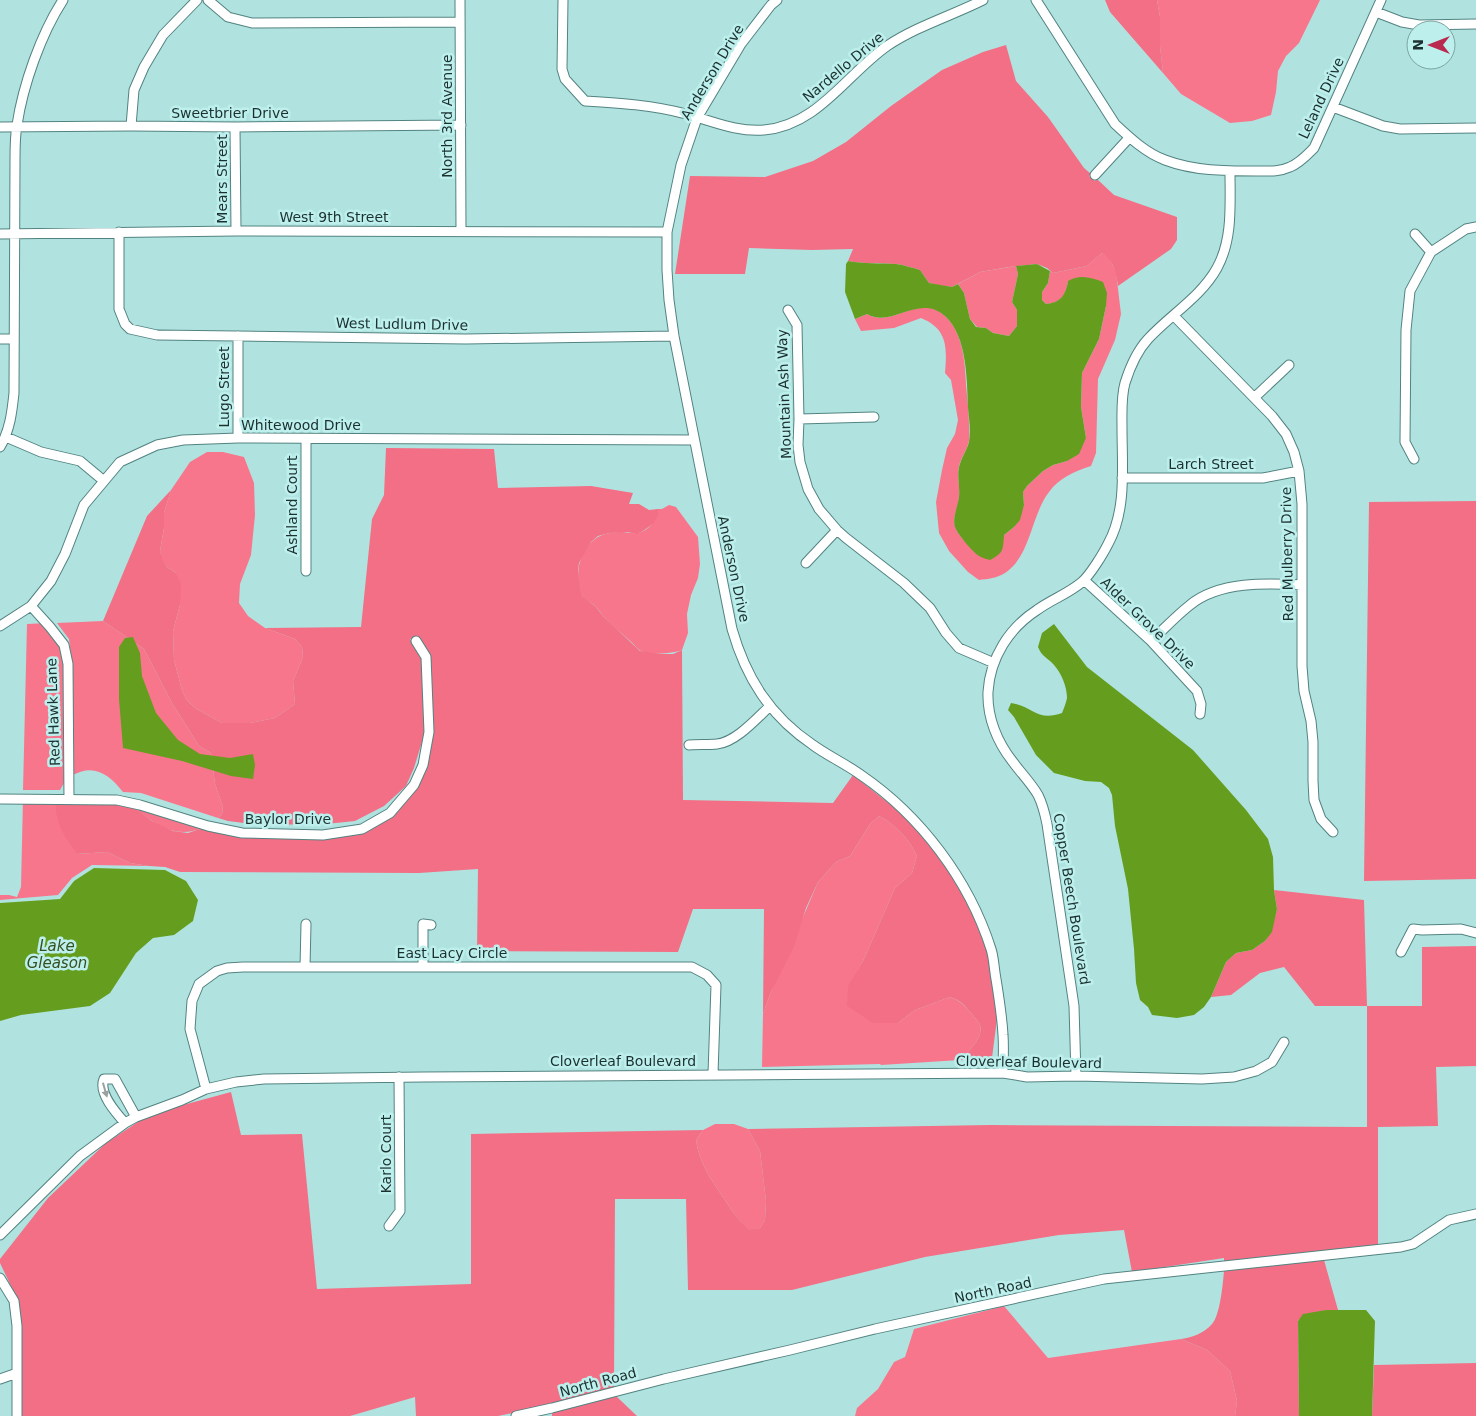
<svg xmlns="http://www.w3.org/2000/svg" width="1476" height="1416" viewBox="0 0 1476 1416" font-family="'DejaVu Sans',sans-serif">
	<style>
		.green { fill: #f8768c }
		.forest { fill: #f36f85 }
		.water { fill: #659e1e }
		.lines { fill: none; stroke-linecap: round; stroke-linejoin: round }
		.minor-casing { stroke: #528380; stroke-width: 11 }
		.minor { stroke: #fff; stroke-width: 9 }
		.oneway { fill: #99a2a1 }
		.labels { text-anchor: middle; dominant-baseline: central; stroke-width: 5; stroke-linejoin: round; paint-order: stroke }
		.street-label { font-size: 14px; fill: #1c302f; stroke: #bdf0ed }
		.water-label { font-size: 15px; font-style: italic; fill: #374f20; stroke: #bdf0ed }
	</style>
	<rect width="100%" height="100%" fill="#b0e3e0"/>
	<!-- green -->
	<path class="green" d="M1157 0H1320L1299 43 1286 56 1278 71 1276 92 1271 115 1252 121 1230 123 1181 94 1163 73 1160 46V17Z
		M1102 253 1109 257 1116 272 1121 314 1115 340 1098 379 1096 453 1091 466C1075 471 1059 478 1049 492 1031 515 1031 556 1005 573 997 578 988 579 979 580L968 572 949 551 939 533 936 502 942 470 947 448 955 434 958 420 951 380 945 373C947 348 948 329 921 318L894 328 861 331 855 319 867 314C890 328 917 296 940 312 946 316 952 323 955 329 964 346 965 366 966 384 967 398 969 412 969 426 969 431 970 437 969 441 967 450 961 458 959 466 957 476 960 487 959 496 959 506 952 517 955 526 957 534 968 545 973 550L1004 535 1014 527 1024 505 1023 492 1027 486 1043 471 1053 465 1067 461 1086 438 1081 407 1082 373 1099 339 1106 306 1068 281C1066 295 1061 303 1046 304L1042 300V292L1048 283 1050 271 1053 273 1087 266Z
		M1016 266 1018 274 1012 302 1017 310V326L1009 336 993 333 986 328 977 327 970 319 964 293 958 284 980 272Z
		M207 452H223L244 457 254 483 255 515 251 555 240 584 239 603 248 616 265 628 295 639 302 647 303 657 293 681 295 704 275 718 250 723H222L195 708 186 699 182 690 174 660 173 631 180 605 176 573 167 567 162 561 160 551 164 528V513L171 490 190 462Z
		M669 505 676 507 698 537 700 564 698 578 691 595 687 614 688 633 682 650C672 654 651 655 641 651 637 649 633 643 629 640 621 633 612 625 604 617 601 613 598 609 594 605 591 602 585 600 582 596 578 589 577 569 580 562 588 540 599 532 622 532 627 532 633 534 637 533 648 532 658 519 658 509H662Z
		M103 621 144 649 172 703 199 746 211 753 215 784 223 807 222 814 218 818 141 793 123 792C110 775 94 763 73 775L72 664 69 639 57 623Z
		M47 623 61 641 63 664 64 783 60 790H23L27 624Z
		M23 798H57L77 854 107 852 130 863 149 866 92 865 72 878 58 895 0 900V895H9L17 897 21 887Z
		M134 807 203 828C175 839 155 825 134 807Z
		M879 816C896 825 909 839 917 856L912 873 895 888 863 961 849 986 898 1023 915 1010 950 997C962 1002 963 1004 972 1014 974 1017 977 1020 979 1023 986 1036 968 1052 960 1060L881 1065 880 1064 762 1067 763 1014 771 992 818 882 836 862 850 856 870 824Z
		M715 1124H734L748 1129 760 1151 766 1201 765 1220 760 1228 749 1231C739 1221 732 1211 725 1200 711 1179 700 1165 696 1140L703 1130Z
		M1004 1306 1048 1358 1181 1339 1207 1350 1230 1371 1237 1401 1235 1416H855L857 1408 878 1389 894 1362 905 1357 914 1329Z"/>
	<!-- forest -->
	<path class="forest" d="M1105 0H1157L1160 17V46L1163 73 1110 12Z
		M1006 45 1016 81 1048 117 1084 168 1091 174 1089 176 1095 181 1097 179 1114 195 1177 217V240L1171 249 1118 286C1116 273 1114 260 1102 253L1087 266 1053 273 1047 268 1037 264 1009 267 980 272 952 287 941 286 929 283 920 270C913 268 904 265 896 264 880 263 864 264 848 261L853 249 812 250 749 248 745 274H675L690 176 765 177 813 161 846 142 891 106 942 70 983 52Z
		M386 448 494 449 498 488 591 486 633 493 629 504H639L649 510 658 509V515L654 523 643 531 637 534 627 532 609 533 598 536 591 542 579 563 578 570 580 589 582 596 595 606 604 617 640 651 662 654H673L682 650 683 800 833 803 853 775 900 812 917 830 945 865 957 884 974 917 987 951 996 1005 997 1019 992 1058 960 1060C968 1052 986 1036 979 1023 977 1020 974 1017 972 1014 963 1004 963 1002 950 997L915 1010 898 1023H873L847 1006 848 986 863 961 895 888 912 873 917 856C909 839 896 825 879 816L870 824 850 856 836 862 818 882 806 908 794 947 771 992 763 1014 764 909H693L678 952 477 951 478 869 419 873 180 872 165 867 149 866 130 863 107 852 77 854C65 837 54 823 56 801L69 798 134 807 152 821 173 831 188 833 203 828 327 832 358 828 389 813 422 770 429 655 418 636 410 639 421 658 425 732 414 768 406 786 384 806 355 821 326 824 259 825 228 821 218 818 222 814 223 807 215 784 211 753 199 746 172 703 144 649 103 621 147 516 171 490 164 513V528L160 551 163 561 167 567 176 573 181 584 180 605 173 631 174 660 182 690 186 699 195 708 222 723H250L275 718 295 704 293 681 303 657 302 647 295 639 265 628 361 627 372 519 384 495Z
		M1476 501V879L1364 881 1369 502Z
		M1274 890 1364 900 1367 1006H1422V947L1476 946V1066L1436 1067 1438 1126 1378 1127V1246L1224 1263V1258L1132 1272 1124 1230 1059 1235 925 1257 792 1290H688L686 1199H615L614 1388 550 1405 498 1416H416L415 1397 350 1416H21L22 1326 18 1301 0 1263V1259L48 1198 106 1143 144 1118 172 1108 231 1092 241 1135 302 1134 317 1289 471 1284V1134L703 1130 696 1140C700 1165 711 1179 725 1200 732 1211 739 1221 749 1230L760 1228 765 1220 766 1201 760 1151 748 1129 991 1125 1367 1127V1006H1315L1284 967 1260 973 1231 995 1211 997 1226 962 1236 953 1252 950 1265 941 1271 932 1277 909Z
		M1324 1260 1338 1310H1326L1298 1320 1299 1416H1235L1237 1401 1230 1371 1207 1350 1181 1339C1193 1337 1203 1334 1212 1324 1220 1316 1223 1283 1224 1271Z
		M1476 1363V1416H1372L1374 1365Z
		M616 1396 637 1416H552V1412Z"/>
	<!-- water -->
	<path class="water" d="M848 261C864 264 880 263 896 264 904 265 913 268 920 270L929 283 952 287 958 284 964 293 970 319 976 327 986 328 993 333 1009 336 1017 326V310L1012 302 1018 274 1016 266 1037 264 1050 271 1048 283 1042 292V300L1046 304C1060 303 1066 295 1068 281 1079 274 1091 277 1103 282L1107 293 1106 306 1099 339 1082 373 1081 407 1086 438 1079 454 1067 461 1053 465 1043 471 1027 486 1023 492 1024 505 1020 520 1014 527 1004 535C1003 549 1004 553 990 560 987 559 982 558 979 556 972 551 958 535 955 527 952 518 958 506 959 497 960 487 957 476 959 467 961 458 967 450 969 442 971 432 969 418 968 408 967 380 967 337 946 317 920 292 892 329 867 314L855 319 845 292 846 264Z
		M1054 624 1087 667 1193 750 1246 810 1268 839 1273 857 1274 890 1277 909 1272 932 1265 941 1252 950 1236 953 1226 962 1211 997 1204 1007 1194 1015 1177 1018 1152 1015 1148 1007 1140 1000 1136 983 1134 949 1128 889 1115 826 1112 795 1109 788 1101 782 1085 781 1054 773 1036 755 1014 717 1008 710 1011 703C1033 706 1037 722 1062 713 1064 708 1066 703 1067 698 1067 686 1061 673 1054 665 1047 657 1042 657 1038 647L1042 633Z
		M133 637 140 653 142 676 156 713 178 740 200 754 230 758 253 754 255 765 253 779 231 776 182 761 123 748 119 699V647L125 638Z
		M94 868 165 870 186 881 198 900 193 921 174 935 153 938 136 953 110 993 90 1006 21 1015 0 1021V903L60 899 74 881Z
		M1326 1310H1366L1375 1321 1372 1416H1299L1298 1321 1303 1314Z"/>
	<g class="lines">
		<!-- minor casing -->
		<g class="minor-casing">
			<path id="minor" d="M208 0 228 17 252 23 460 22
				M460 0 461 231
				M563 0 562 69 565 79 585 101C619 103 653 105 686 114 713 121 735 132 764 130 817 126 847 74 887 46 917 26 951 16 983 0
				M777 0 771 5 741 44 697 118 681 165 667 232V270L669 300 674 336 732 629C746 678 770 716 813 745 828 756 846 764 861 775 921 816 969 880 991 949 994 958 994 969 996 979 999 998 1002 1016 1003 1035 1004 1048 1003 1061 1003 1073
				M1036 0 1115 124C1130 138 1146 153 1165 160 1194 171 1225 171 1256 171 1268 171 1279 172 1290 167 1300 163 1307 155 1314 148L1381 0
				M1376 12 1402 22 1419 25 1476 24
				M1333 107 1383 126 1400 129 1476 128
				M131 126 134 90 144 67 163 35 197 0
				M0 127 131 126 235 127 461 125
				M235 127 236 231
				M1095 175 1129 138
				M119 232V309L125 324 130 329 157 335 466 339 674 336
				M0 234 236 231 667 232
				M1415 234 1431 252
				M788 310 797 325 799 419 798 445 800 462 808 489 819 509 837 530 846 538 904 583 930 608 946 633 959 648 994 663
				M1174 316 1272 416 1286 434 1294 452 1299 471 1302 504V666L1304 691 1311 721 1313 742V781L1314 800 1321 819 1333 832
				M238 336V438
				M0 339H14
				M1255 397 1289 365
				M799 419 874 417
				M6 437 41 452 80 461 104 481
				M0 447C10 430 12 412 14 393L15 160C15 148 15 136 17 125 23 85 41 34 63 0
				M1414 459 1405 442 1406 330 1410 291 1431 252 1466 229 1476 227
				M1122 478H1263L1299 471
				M806 563 837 530
				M306 571V439
				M1084 580 1151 641 1197 691 1201 704 1200 714
				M31 606 50 627 64 645 68 664 69 799
				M0 626 31 606 51 581 65 554 84 505 120 462 157 445 183 440 238 438 694 440
				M1151 641C1164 629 1176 616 1190 605 1219 581 1267 583 1302 585
				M689 745C698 744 708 745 717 744 736 742 756 719 769 707
				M0 799 117 800 140 805 208 826 242 833 323 835 362 829 390 813 414 785 423 765 429 732 426 657 416 641
				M1401 952 1413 929 1422 930 1461 929 1476 933
				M305 967 306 924
				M423 967V924L431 925
				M1076 1076 1074 1006 1047 824C1045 814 1043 805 1038 795 1031 783 1021 773 1013 762 997 742 987 717 988 692 990 658 1009 628 1037 610 1052 599 1068 594 1082 582 1090 575 1103 554 1108 544 1127 510 1122 466 1122 428 1122 413 1121 397 1125 383 1130 367 1137 351 1148 339 1170 315 1201 297 1217 268 1233 239 1230 204 1230 171
				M206 1089 190 1029 192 1001 199 984 217 971 227 968 243 967H692L707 975 716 985 713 1074
				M125 1123C116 1113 98 1093 104 1079H115L136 1117
				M389 1226 400 1211 399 1077
				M0 1235 80 1156 125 1123 136 1117 182 1100 206 1089 236 1082 264 1079 423 1077 1003 1073 1027 1077 1076 1076 1202 1079 1234 1077 1256 1071 1272 1062 1284 1042
				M0 1278 14 1301 17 1326V1416
				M0 1379 17 1373
				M516 1416 552 1408 664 1379 790 1350 875 1329 1104 1279 1401 1247 1413 1244 1449 1220 1476 1214"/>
		</g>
		<!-- minor -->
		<use href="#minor" class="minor"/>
	</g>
	<!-- one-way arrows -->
	<defs><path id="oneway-solid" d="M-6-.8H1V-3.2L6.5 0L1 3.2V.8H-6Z" transform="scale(1.25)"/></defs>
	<use class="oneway" href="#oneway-solid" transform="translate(105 1090) rotate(74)"/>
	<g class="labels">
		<!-- street labels -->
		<g class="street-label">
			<text transform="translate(843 67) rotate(-40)">Nardello Drive</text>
			<text transform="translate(712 72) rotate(-59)">Anderson Drive</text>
			<text transform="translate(1321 98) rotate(-65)">Leland Drive</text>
			<text x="230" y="113">Sweetbrier Drive</text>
			<text transform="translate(447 116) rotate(-90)">North 3rd Avenue</text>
			<text transform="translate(222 179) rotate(-90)">Mears Street</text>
			<text x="334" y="217">West 9th Street</text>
			<text transform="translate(402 324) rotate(1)">West Ludlum Drive</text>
			<text transform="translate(224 387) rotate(-90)">Lugo Street</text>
			<text transform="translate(784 394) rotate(-92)">Mountain Ash Way</text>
			<text x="301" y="425">Whitewood Drive</text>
			<text x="1211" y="464">Larch Street</text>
			<text transform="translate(292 505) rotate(-90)">Ashland Court</text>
			<text transform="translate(1287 554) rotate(-91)">Red Mulberry Drive</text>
			<text transform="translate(734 569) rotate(78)">Anderson Drive</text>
			<text transform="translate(1148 623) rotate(44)">Alder Grove Drive</text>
			<text transform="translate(53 712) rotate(-92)">Red Hawk Lane</text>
			<text x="288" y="819">Baylor Drive</text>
			<text transform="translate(1072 899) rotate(81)">Copper Beech Boulevard</text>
			<text x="452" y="953">East Lacy Circle</text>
			<text x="623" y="1061">Cloverleaf Boulevard</text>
			<text transform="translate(1029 1062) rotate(1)">Cloverleaf Boulevard</text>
			<text transform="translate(386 1154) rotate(-90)">Karlo Court</text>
			<text transform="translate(993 1290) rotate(-12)">North Road</text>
			<text transform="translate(598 1382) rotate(-15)">North Road</text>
		</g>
		<!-- water labels -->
		<g class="water-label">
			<text x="57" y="946">Lake<tspan x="57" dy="17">Gleason</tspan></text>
		</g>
	</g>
	<!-- north arrow -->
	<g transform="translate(1431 45) rotate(270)"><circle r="24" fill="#bdf0ed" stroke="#7da3a1"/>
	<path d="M0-4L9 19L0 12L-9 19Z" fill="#ba2a4f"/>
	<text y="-8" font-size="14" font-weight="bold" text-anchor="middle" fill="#1c302f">N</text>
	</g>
</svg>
